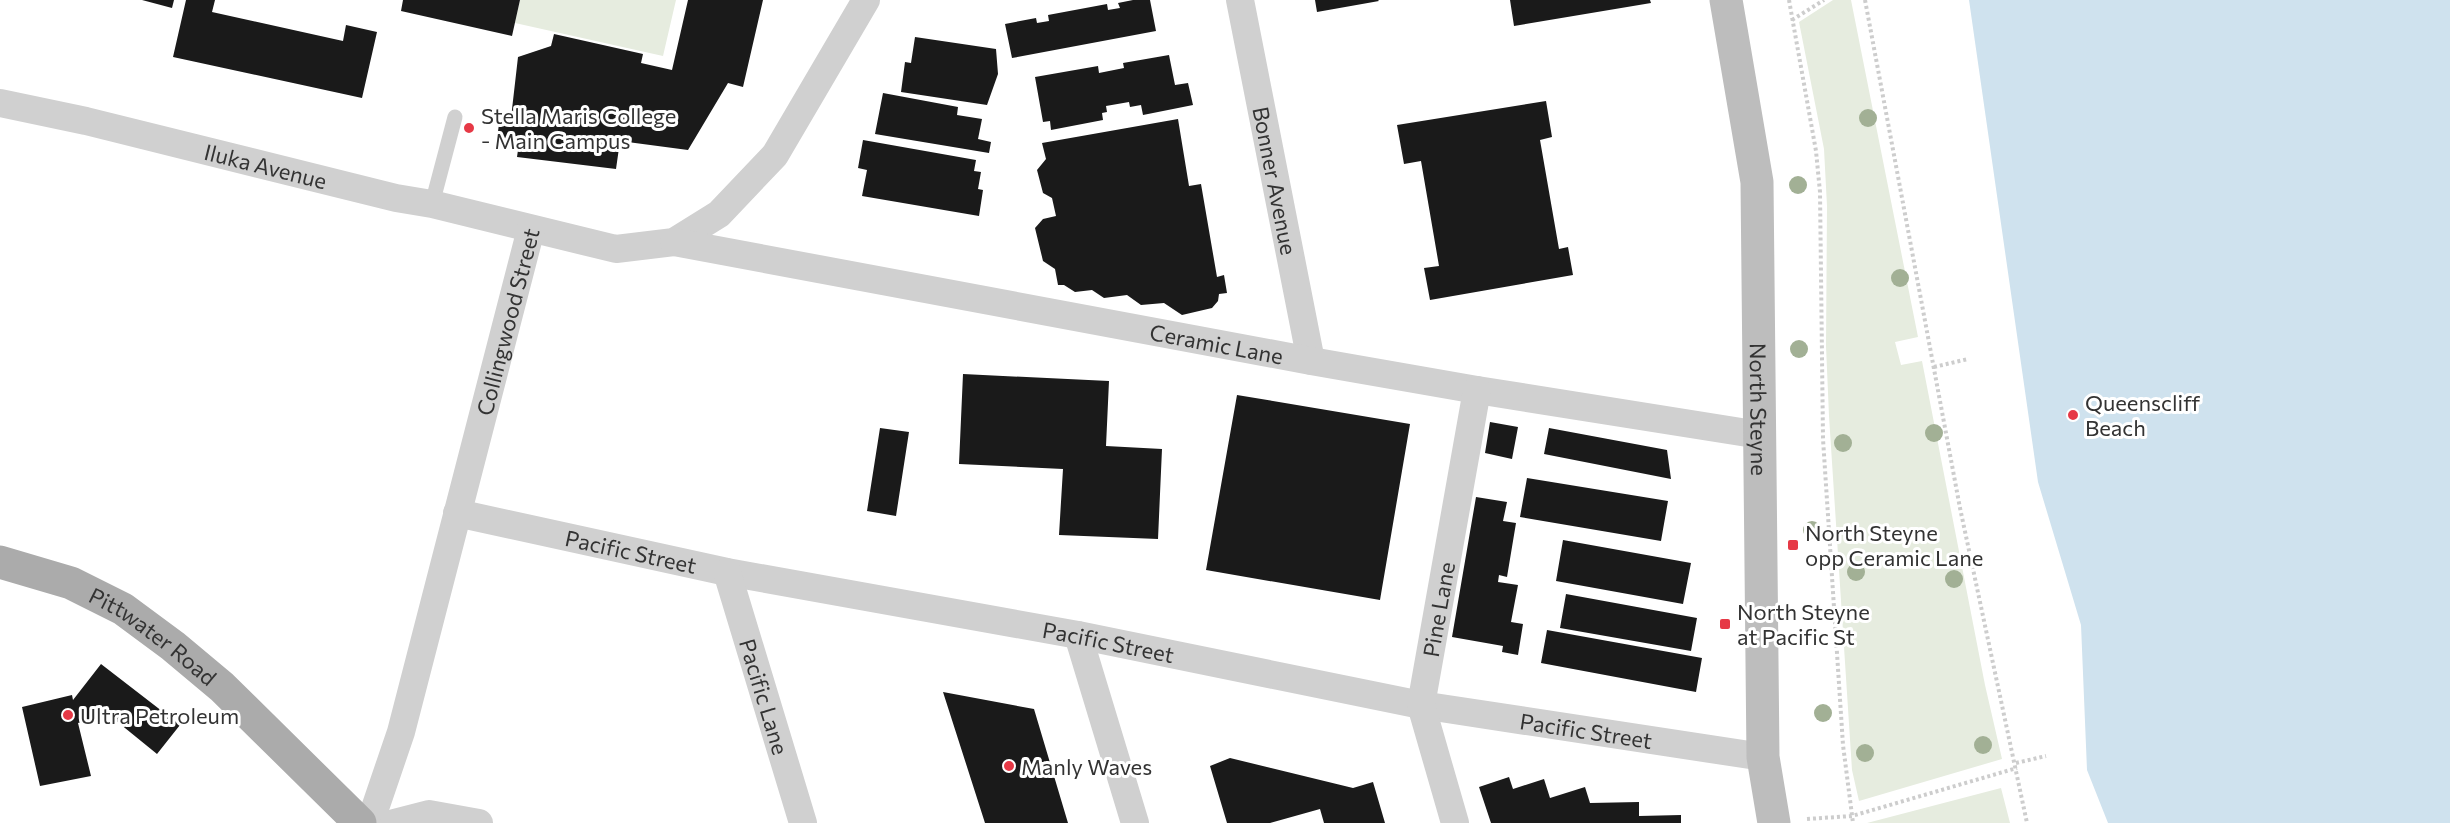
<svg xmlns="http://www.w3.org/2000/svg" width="2450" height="823" viewBox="0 0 2450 823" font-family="Commissioner,sans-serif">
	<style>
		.green { fill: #e6ecdf }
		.water { fill: #cfe2ee }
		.building { fill: #1a1a1a }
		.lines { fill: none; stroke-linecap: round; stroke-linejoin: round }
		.path { stroke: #cdcdcd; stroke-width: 4; stroke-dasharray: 3 3; stroke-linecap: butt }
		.service { stroke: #d0d0d0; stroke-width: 15 }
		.minor { stroke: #d0d0d0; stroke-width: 28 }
		.secondary { stroke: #bdbdbd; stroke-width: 33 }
		.primary { stroke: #ababab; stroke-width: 33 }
		.tree { fill: #a2b095 }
		.poi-dot { fill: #e63946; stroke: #fff; stroke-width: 2 }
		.labels { text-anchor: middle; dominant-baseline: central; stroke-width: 6; stroke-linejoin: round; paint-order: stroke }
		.poi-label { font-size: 22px; fill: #333; stroke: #fff; text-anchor: start }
		.street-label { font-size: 22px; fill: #333; stroke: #fff }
	</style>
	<rect width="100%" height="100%" fill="#fff"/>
	<!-- green -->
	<path class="green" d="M520 0H676L663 56 515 23Z
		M1833 0H1851L1918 337 1895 342 1901 365 1922 361 1985 685 2002 759 1859 801 1852 770 1829 416 1826 346 1827 206 1824 149 1799 22Z
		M2001 788 2010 823H1867Z"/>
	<!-- water -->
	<path class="water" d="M1969 0H2450V823H2108L2087 770 2081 625 2038 482Z"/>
	<!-- building -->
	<path class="building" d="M142 0H174L172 8Z
		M186 0H215L212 12 343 41 346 25 377 32 362 98 173 57Z
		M403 0H520L512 36 401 11Z
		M688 0H763L743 87 728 83 688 150 620 141 616 169 517 157 518 150 496 147 500 116 511 118 518 57 551 46 554 34 643 54 641 63 672 70Z
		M1133 0H1150L1156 31 1012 58 1005 24 1036 18 1037 23 1049 21 1048 15 1107 4 1108 10 1120 8 1118 3Z
		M1315 0H1378L1379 1 1317 12Z
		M1510 0H1650L1651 3 1514 26Z
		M915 37 996 49 998 74 987 105 901 92 905 62 911 63Z
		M1169 55 1175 85 1188 83 1193 105 1143 115 1141 105 1130 107 1129 102 1106 106 1107 112 1102 113 1103 120 1051 130 1050 121 1043 122 1035 77 1098 66 1099 73 1124 68 1123 63Z
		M883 93 958 107 957 115 982 119 978 139 991 142 989 153 875 134Z
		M1546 101 1552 137 1540 140 1559 249 1568 247 1573 275 1430 300 1424 268 1439 266 1421 161 1404 164 1397 125Z
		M1178 119 1189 186 1201 184 1217 277 1224 275 1227 293 1219 294 1218 301 1212 308 1182 315 1164 303 1141 305 1127 295 1104 298 1092 290 1075 292 1064 285H1058L1055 269 1043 261 1035 228 1043 219 1056 216 1052 198 1043 193 1037 170 1046 159 1042 143Z
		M863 140 976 160 974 171 981 172 978 189 983 190 979 216 862 196 867 170 858 168Z
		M963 374 1109 381 1106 446 1162 449 1158 539 1059 535 1063 469 959 464Z
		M1237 395 1410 424 1380 600 1206 570Z
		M1490 422 1518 427 1512 459 1485 453Z
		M880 428 909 432 896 516 867 511Z
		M1549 428 1667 450 1671 479 1544 454Z
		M1527 478 1668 501 1661 541 1520 517Z
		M1476 497 1507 502 1503 521 1516 523 1507 577 1499 575 1498 582 1518 585 1511 622 1523 624 1518 655 1502 652 1503 646 1452 637Z
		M1563 540 1691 563 1683 604 1556 581Z
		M1566 594 1697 618 1691 651 1560 628Z
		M1547 630 1702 658 1696 692 1541 663Z
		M101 664 180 725 157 754 109 715 78 723 91 776 40 786 22 707 72 695 73 700Z
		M943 692 1034 709 1068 823H985Z
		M1230 758 1353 788 1373 782 1385 823H1324L1320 809 1270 823H1227L1210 766Z
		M1509 777 1513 789 1544 779 1550 798 1585 787 1590 803 1639 802V816L1681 815V823H1491L1479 787Z"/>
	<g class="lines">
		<!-- path -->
		<path class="path" d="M1789 0 1816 151 1820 192 1823 439 1843 745 1853 823
			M1865 0 1960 508 2027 823
			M1792 20 1824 0
			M1934 367 1968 359
			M2016 763 2046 756
			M1807 819 1852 816 2017 768"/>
		<!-- service -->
		<path class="service" d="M432 204 455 117"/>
		<!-- minor -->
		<g class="minor">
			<path id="s1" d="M1240 0 1311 361"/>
			<path id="s2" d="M0 103 86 121 396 198 432 204 616 249 674 242 719 214 775 155 866 0"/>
			<path id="s3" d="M674 242 1311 361 1477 390 1760 435"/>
			<path id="s4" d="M457 513 727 572 1078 635 1421 705 1763 757"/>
			<path id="s5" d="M727 572 803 823"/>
			<path d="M1078 635 1135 823"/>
			<path id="s6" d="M370 823 401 732 531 229"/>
			<path d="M394 823 429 814 479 823"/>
			<path id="s7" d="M1455 823 1421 705 1477 390"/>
		</g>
		<!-- secondary -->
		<path class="secondary" id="s8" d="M1726 0 1757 182 1763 757 1774 823"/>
		<!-- primary -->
		<path class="primary" id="s9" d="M0 562 71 583 123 609 173 646 222 687 360 823"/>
	</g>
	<!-- trees -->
	<g class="tree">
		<circle cx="1868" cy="118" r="9"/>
		<circle cx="1798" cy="185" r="9"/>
		<circle cx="1900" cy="278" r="9"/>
		<circle cx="1799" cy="349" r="9"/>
		<circle cx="1934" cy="433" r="9"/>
		<circle cx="1843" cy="443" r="9"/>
		<circle cx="1812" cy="530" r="9"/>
		<circle cx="1856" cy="572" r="9"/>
		<circle cx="1954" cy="579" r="9"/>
		<circle cx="1823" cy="713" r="9"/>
		<circle cx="1983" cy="745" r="9"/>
		<circle cx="1865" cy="753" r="9"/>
	</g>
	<!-- markers -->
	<g class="poi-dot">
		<circle cx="469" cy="128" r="6"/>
		<circle cx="2073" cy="415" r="6"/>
		<rect x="1787" y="539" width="12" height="12" rx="3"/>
		<rect x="1719" y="618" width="12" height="12" rx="3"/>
		<circle cx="68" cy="715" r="6"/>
		<circle cx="1009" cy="766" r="6"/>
	</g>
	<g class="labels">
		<!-- poi labels -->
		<g class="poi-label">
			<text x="481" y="115">Stella Maris College<tspan x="481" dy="25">- Main Campus</tspan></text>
			<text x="2085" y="402">Queenscliff<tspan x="2085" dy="25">Beach</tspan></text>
			<text x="1805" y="532">North Steyne<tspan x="1805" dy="25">opp Ceramic Lane</tspan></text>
			<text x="1737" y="611">North Steyne<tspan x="1737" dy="25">at Pacific St</tspan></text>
			<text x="80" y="715">Ultra Petroleum</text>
			<text x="1021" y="766">Manly Waves</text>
		</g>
		<!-- street labels -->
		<g class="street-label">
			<text stroke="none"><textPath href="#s2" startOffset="273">Iluka Avenue</textPath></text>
			<text stroke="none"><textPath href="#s1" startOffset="184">Bonner Avenue</textPath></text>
			<text stroke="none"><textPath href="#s6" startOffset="520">Collingwood Street</textPath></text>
			<text stroke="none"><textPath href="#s3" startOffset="552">Ceramic Lane</textPath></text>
			<text stroke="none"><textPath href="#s8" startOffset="412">North Steyne</textPath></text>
			<text stroke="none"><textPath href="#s4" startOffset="178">Pacific Street</textPath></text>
			<text stroke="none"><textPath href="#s7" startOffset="220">Pine Lane</textPath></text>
			<text stroke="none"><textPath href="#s9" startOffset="172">Pittwater Road</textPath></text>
			<text stroke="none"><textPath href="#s4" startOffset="664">Pacific Street</textPath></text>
			<text stroke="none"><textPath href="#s5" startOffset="130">Pacific Lane</textPath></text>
			<text stroke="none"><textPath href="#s4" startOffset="1150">Pacific Street</textPath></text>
		</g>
	</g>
</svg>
